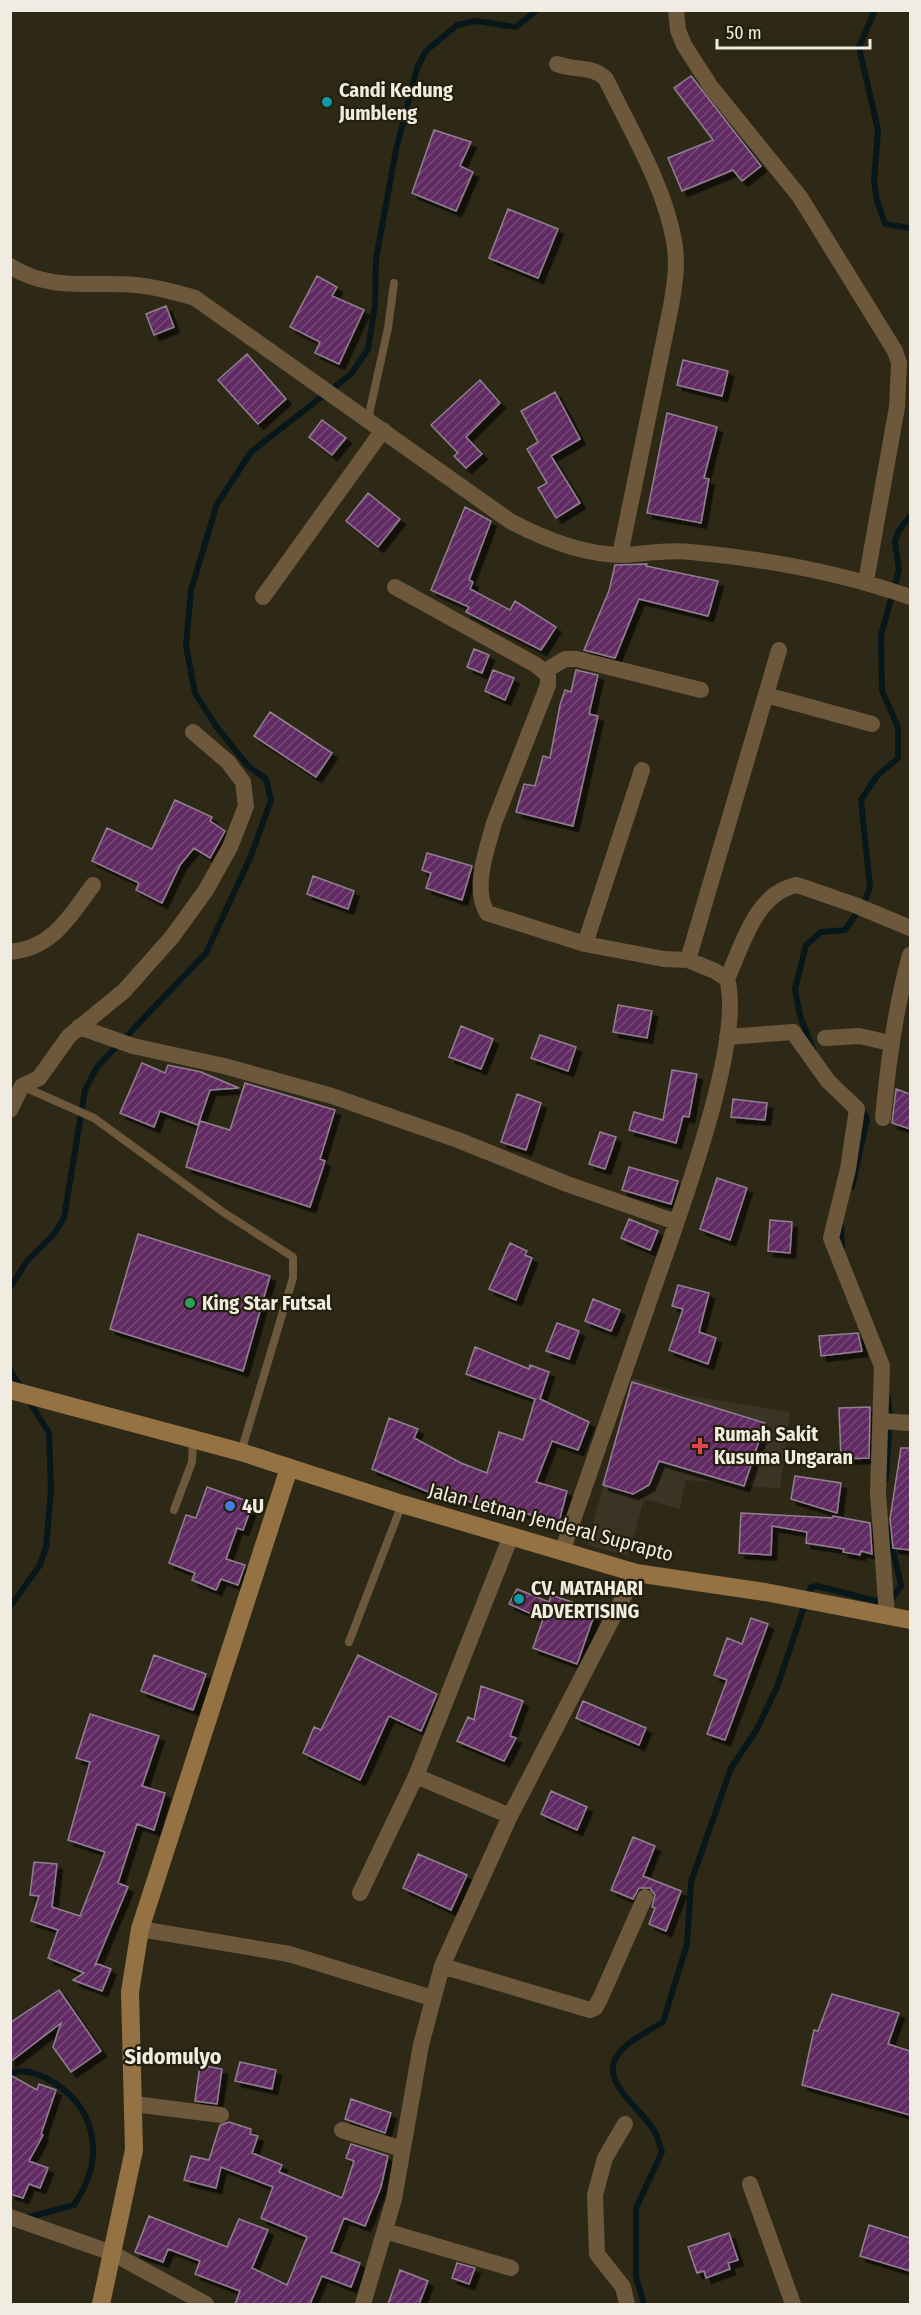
<svg xmlns="http://www.w3.org/2000/svg" width="921" height="2315" viewBox="0 0 921 2315" font-family="'Fira Sans Condensed',sans-serif">
	<style>
		.medical { fill: #3b3323 }
		.lines { fill: none; stroke-linecap: round; stroke-linejoin: round }
		.stream { stroke: #08181a; stroke-width: 6 }
		.building { fill: url(#building-hatch); stroke: #918090; stroke-width: 1.5; filter: url(#shadow) }
		.lane { stroke: #6d583c; stroke-width: 8 }
		.street { stroke: #6d583c; stroke-width: 16 }
		.secondary { stroke: #947244; stroke-width: 18 }
		.culture-dot { fill: #0f9aa8; stroke: #241f0d; stroke-width: 2 }
		.leisure-dot { fill: #2e9e5b; stroke: #241f0d; stroke-width: 2 }
		.health-dot { fill: #e0444e; stroke: #241f0d; stroke-width: 2 }
		.shop-dot { fill: #3f7fe0; stroke: #241f0d; stroke-width: 2 }
		.labels { text-anchor: middle; dominant-baseline: central; stroke-width: 4.5; stroke-linejoin: round; paint-order: stroke }
		.poi-label { font-size: 20px; font-weight: bold; fill: #f0ece1; stroke: #241f0d; text-anchor: start }
		.street-label { font-size: 20px; fill: #f0ece1; stroke: #241f0d }
		.quarter-label { font-size: 22px; font-weight: bold; fill: #f0ece1; stroke: #241f0d }
	</style>
	<defs>
		<pattern id="building-hatch" width="6" height="6" patternUnits="userSpaceOnUse" patternTransform="scale(1.5)"><rect width="6" height="6" fill="#612a62"/><path d="M-1 1l2-2M0 6l6-6M5 7l2-2" fill="none" stroke="#784978"/></pattern>
		<filter id="shadow"><feDropShadow dx="5.5" dy="5.5" stdDeviation="0" flood-color="#0009"/></filter>
	</defs>
	<rect width="100%" height="100%" fill="#2e2917"/>
	<!-- medical -->
	<path class="medical" d="M633 1378 686 1395 790 1412 780 1489 686 1480 680 1509 644 1499 628 1556 587 1545Z"/>
	<g class="lines">
		<!-- stream -->
		<path class="stream" d="M875 10 859 47 878 130 874 182 877 200 885 224 910 228
			M813 1049 800 1016 795 989 806 945 821 932 845 930 865 901 870 887 861 800 877 776 898 758V727L882 691 881 635 899 570 895 542 898 532 910 516
			M852 1187 867 1119 862 1110
			M841 1225 842 1248
			M10 1288 27 1261 54 1234 64 1218 85 1090 97 1067 206 953 251 856 271 800 266 779 248 766 216 726 195 693 186 646 191 590 217 504 251 452 351 374 368 349 375 305 376 259 396 150 417 68 426 51 457 25 476 21 516 27 537 10
			M10 1370 21 1388
			M886 1479 890 1418 888 1397
			M10 1607 40 1565 46 1547 51 1490 49 1433 28 1399
			M10 2074C21 2068 36 2073 46 2078 98 2106 106 2158 74 2205L25 2218
			M644 2304 636 2277V2208L662 2152C660 2147 659 2140 656 2134 643 2107 587 2077 627 2045 638 2036 651 2029 663 2022L687 1944 691 1882 731 1768 757 1729 777 1687 811 1587 817 1586 888 1604 901 1586 888 1528"/>
	</g>
	<!-- building -->
	<path class="building" d="M691 76 761 166 742 181 733 170 682 191 668 158 713 140 674 88Z
		M434 130 471 142 460 166 473 172 456 211 412 193Z
		M508 209 558 229 538 278 489 258Z
		M317 276 337 287 332 296 364 310 339 364 315 353 320 342 290 327Z
		M166 306 174 327 154 335 146 314Z
		M247 354 286 399 258 424 218 380Z
		M683 360 728 371 722 396 677 385Z
		M480 380 500 403 466 437 482 454 466 468 454 456 458 453 431 425Z
		M555 392 580 439 551 456 580 503 556 518 538 488 547 483 527 449 538 442 521 411Z
		M667 413 717 427 704 478 709 479 701 523 647 513Z
		M322 420 346 438 332 455 309 437Z
		M368 493 400 519 378 547 346 521Z
		M465 507 491 521 469 580 473 582 470 589 510 610 515 601 556 627 541 650 466 612 469 607 431 590Z
		M647 564 646 566 718 581 708 616 639 599 615 658 584 650 609 591 615 565Z
		M474 649 489 655 482 673 467 667Z
		M493 670 514 678 505 700 485 691Z
		M576 670 598 675 589 714 598 716 573 826 516 812 524 784 535 786 543 756 550 758 560 705 565 690 571 692Z
		M270 712 332 753 316 777 254 736Z
		M175 800 212 817 210 821 225 831 210 858 194 848 180 865 162 903 136 890 139 883 92 861 107 828 152 849Z
		M427 853 472 866 462 900 426 888 431 873 422 870Z
		M313 876 354 891 348 909 307 894Z
		M618 1005 652 1011 647 1038 613 1032Z
		M461 1026 493 1039 481 1069 449 1057Z
		M540 1035 576 1047 568 1071 531 1058Z
		M142 1063 165 1073 168 1065 201 1072 239 1088 210 1090 198 1125 160 1111 154 1127 120 1113Z
		M672 1070 697 1074 689 1117 683 1116 676 1143 629 1130 634 1112 663 1120Z
		M245 1083 335 1110 320 1159 325 1161 310 1207 186 1167 200 1121 230 1130Z
		M896 1089 910 1094V1129L892 1123Z
		M517 1094 541 1103 526 1150 501 1142Z
		M733 1099 767 1103 765 1120 731 1117Z
		M600 1132 616 1137 605 1169 589 1164Z
		M629 1167 678 1181 671 1204 622 1190Z
		M717 1178 747 1188 730 1240 700 1229Z
		M629 1219 658 1231 650 1250 621 1238Z
		M770 1220 792 1222 790 1253 768 1251Z
		M138 1234 270 1276 243 1371 110 1329Z
		M510 1243 527 1251 525 1255 532 1258 516 1300 489 1289Z
		M678 1285 709 1293 699 1332 716 1338 708 1364 669 1350 683 1309 672 1306Z
		M593 1299 620 1310 611 1331 585 1321Z
		M557 1323 579 1331 569 1359 546 1351Z
		M858 1333 862 1351 821 1356 819 1336Z
		M475 1347 529 1369 530 1365 549 1372 540 1399 589 1422 578 1450 552 1441 536 1482 567 1491 559 1522 492 1505 491 1509 453 1496 451 1501 372 1469 389 1418 418 1429 414 1438 461 1463 487 1473 499 1432 523 1440 535 1399 466 1374Z
		M632 1382 765 1423 744 1486 659 1461 649 1485 633 1494 603 1485Z
		M870 1407 869 1458 841 1459 839 1408Z
		M901 1448H910V1550L893 1548 890 1519Z
		M795 1476 841 1483 837 1513 791 1499Z
		M207 1487 253 1503 243 1530 237 1528 226 1559 245 1565 238 1585 221 1579 216 1590 192 1580 195 1573 169 1563 186 1515 196 1518Z
		M741 1513 832 1518 833 1516 870 1523 872 1554 861 1551 860 1555 843 1552 844 1549 806 1543 807 1532 772 1526 771 1555 739 1553Z
		M517 1589 549 1602 551 1595 596 1610 577 1664 533 1648 543 1619 509 1604Z
		M751 1618 768 1624 725 1740 707 1734 727 1680 714 1675 727 1638 742 1644Z
		M154 1655 206 1674 193 1710 141 1691Z
		M358 1655 437 1694 421 1731 389 1716 360 1780 303 1753 314 1727 321 1730Z
		M481 1686 523 1701 510 1736 516 1738 504 1761 457 1741 468 1717 474 1720Z
		M583 1701 646 1728 639 1745 576 1718Z
		M90 1714 159 1736 142 1786 165 1793 154 1830 137 1824 118 1883 128 1887 95 1965 98 1964 111 1969 102 1991 73 1980 84 1973 48 1958 58 1930 31 1921 39 1896 30 1895 34 1862 57 1864 52 1907 80 1916 105 1852 68 1840 90 1762 76 1758Z
		M551 1791 587 1807 577 1830 541 1814Z
		M633 1837 655 1846 643 1876 681 1891 666 1931 649 1924 655 1908 652 1907 655 1895 650 1888H639L633 1899 611 1890Z
		M418 1854 467 1875 451 1910 403 1888Z
		M59 1990 101 2051 71 2072 53 2047 61 2023 10 2062V2023Z
		M832 1994 899 2013 888 2044 910 2051V2115L802 2085 814 2030 818 2031Z
		M240 2062 276 2070 272 2089 235 2081Z
		M200 2065 222 2069 217 2104 195 2101Z
		M10 2075 37 2090 39 2084 56 2090 41 2134 43 2135 29 2161 48 2168 40 2188 29 2184 23 2198 10 2194Z
		M351 2099 391 2113 385 2133 345 2119Z
		M229 2122 251 2129 250 2134 258 2136 252 2153 282 2165 279 2172 342 2198 354 2161 346 2158 351 2144 388 2156 381 2187 365 2226 344 2218 331 2252 360 2263 351 2287 322 2276 310 2304H235L240 2291 195 2274 200 2261 168 2249 163 2262 135 2252 149 2216 227 2247 239 2219 268 2230 252 2268 287 2285 307 2237 261 2218 273 2187 221 2167 216 2188 184 2180 191 2156 209 2160 220 2125Z
		M869 2225 910 2238V2271L860 2256Z
		M729 2233 738 2260 728 2263 730 2269 706 2278 704 2271 697 2273 688 2247Z
		M457 2263 475 2268 469 2284 452 2278Z
		M400 2270 428 2281 419 2304H388Z"/>
	<g class="lines">
		<!-- lane -->
		<path class="lane" d="M368 419 388 328 394 283
			M22 1086 94 1118 223 1212 293 1257V1278L241 1452
			M174 1510 192 1462 193 1439
			M349 1642 402 1504"/>
		<!-- street -->
		<path class="street" d="M676 10 678 30 684 45 711 87 800 197 895 351 899 363 897 407 866 581
			M557 64C574 71 593 65 606 79 630 130 664 184 674 241 678 263 675 284 671 306L620 555
			M10 266C50 292 92 281 136 285 157 287 175 292 195 298L510 521C544 539 583 555 623 555 645 554 669 549 691 552 767 559 839 572 910 597
			M395 587 536 665 548 675V685L494 823C487 850 472 887 487 913L585 944 664 959 688 960 715 971 727 979
			M263 597 383 430
			M545 671 565 659H577L701 690
			M766 695 872 724
			M585 944 642 770
			M10 952C53 948 70 916 93 885
			M688 960 779 650
			M79 1027 133 1046 224 1066 332 1096 458 1140 567 1184 676 1222
			M727 1037 793 1032 828 1081 857 1109 848 1169 831 1238 882 1366 878 1493 887 1615
			M825 1038 859 1036 890 1043
			M10 1110 22 1086 39 1078 69 1036 124 991 172 937 206 890 230 847 246 806 243 782 228 762 193 732
			M883 1118C888 1062 895 1009 910 955
			M882 1421 910 1423
			M563 1549C593 1462 624 1374 654 1287 677 1220 745 1041 727 979 742 946 756 892 797 885L855 905 910 928
			M510 1816 416 1776 511 1536
			M360 1893 416 1776
			M140 1929 289 1954 432 1998
			M442 1966 590 2010 595 2008 600 1999 645 1897
			M134 2104 221 2115
			M625 2124 605 2158 595 2195 597 2254 623 2287 627 2304
			M342 2130 402 2149
			M750 2184 793 2304
			M10 2217 112 2253 206 2304
			M385 2231 511 2268
			M363 2304 394 2199 421 2045 442 1966 510 1816 636 1573"/>
		<!-- secondary -->
		<path class="secondary" d="M10 1390 241 1452 402 1504 636 1573 765 1592 910 1620
			M101 2304 134 2150 130 1992 140 1929 289 1468"/>
	</g>
	<!-- markers -->
	<g class="culture-dot">
		<circle cx="327" cy="102" r="6"/>
		<circle cx="519" cy="1599" r="6"/>
	</g>
	<circle class="leisure-dot" cx="190" cy="1303" r="6"/>
	<path class="health-dot" d="M697 1437h6v6h6v6h-6v6h-6v-6h-6v-6h6z"/>
	<circle class="shop-dot" cx="230" cy="1506" r="6"/>
	<g class="labels">
		<!-- poi labels -->
		<g class="poi-label">
			<text x="339" y="90">Candi Kedung<tspan x="339" dy="23">Jumbleng</tspan></text>
			<text x="202" y="1303">King Star Futsal</text>
			<text x="714" y="1434">Rumah Sakit<tspan x="714" dy="23">Kusuma Ungaran</tspan></text>
			<text x="242" y="1506">4U</text>
			<text x="531" y="1588">CV. MATAHARI<tspan x="531" dy="23">ADVERTISING</tspan></text>
		</g>
		<!-- street labels -->
		<g class="street-label">
			<text transform="translate(551 1522) rotate(15)">Jalan Letnan Jenderal Suprapto</text>
		</g>
		<!-- quarter labels -->
		<g class="quarter-label">
			<text x="173" y="2056">Sidomulyo</text>
		</g>
	</g>
	<!-- border -->
	<rect width="921" height="2315" fill="none" stroke="#f0ece1" stroke-width="24"/>
	<!-- scale -->
	<path d="M717 39v9h153v-9" fill="none" stroke="#f0ece1" stroke-width="3"/>
	<text x="726" y="39" font-size="18" fill="#f0ece1" stroke="#241f0d" stroke-width="4.5" paint-order="stroke">50 m</text>
</svg>
